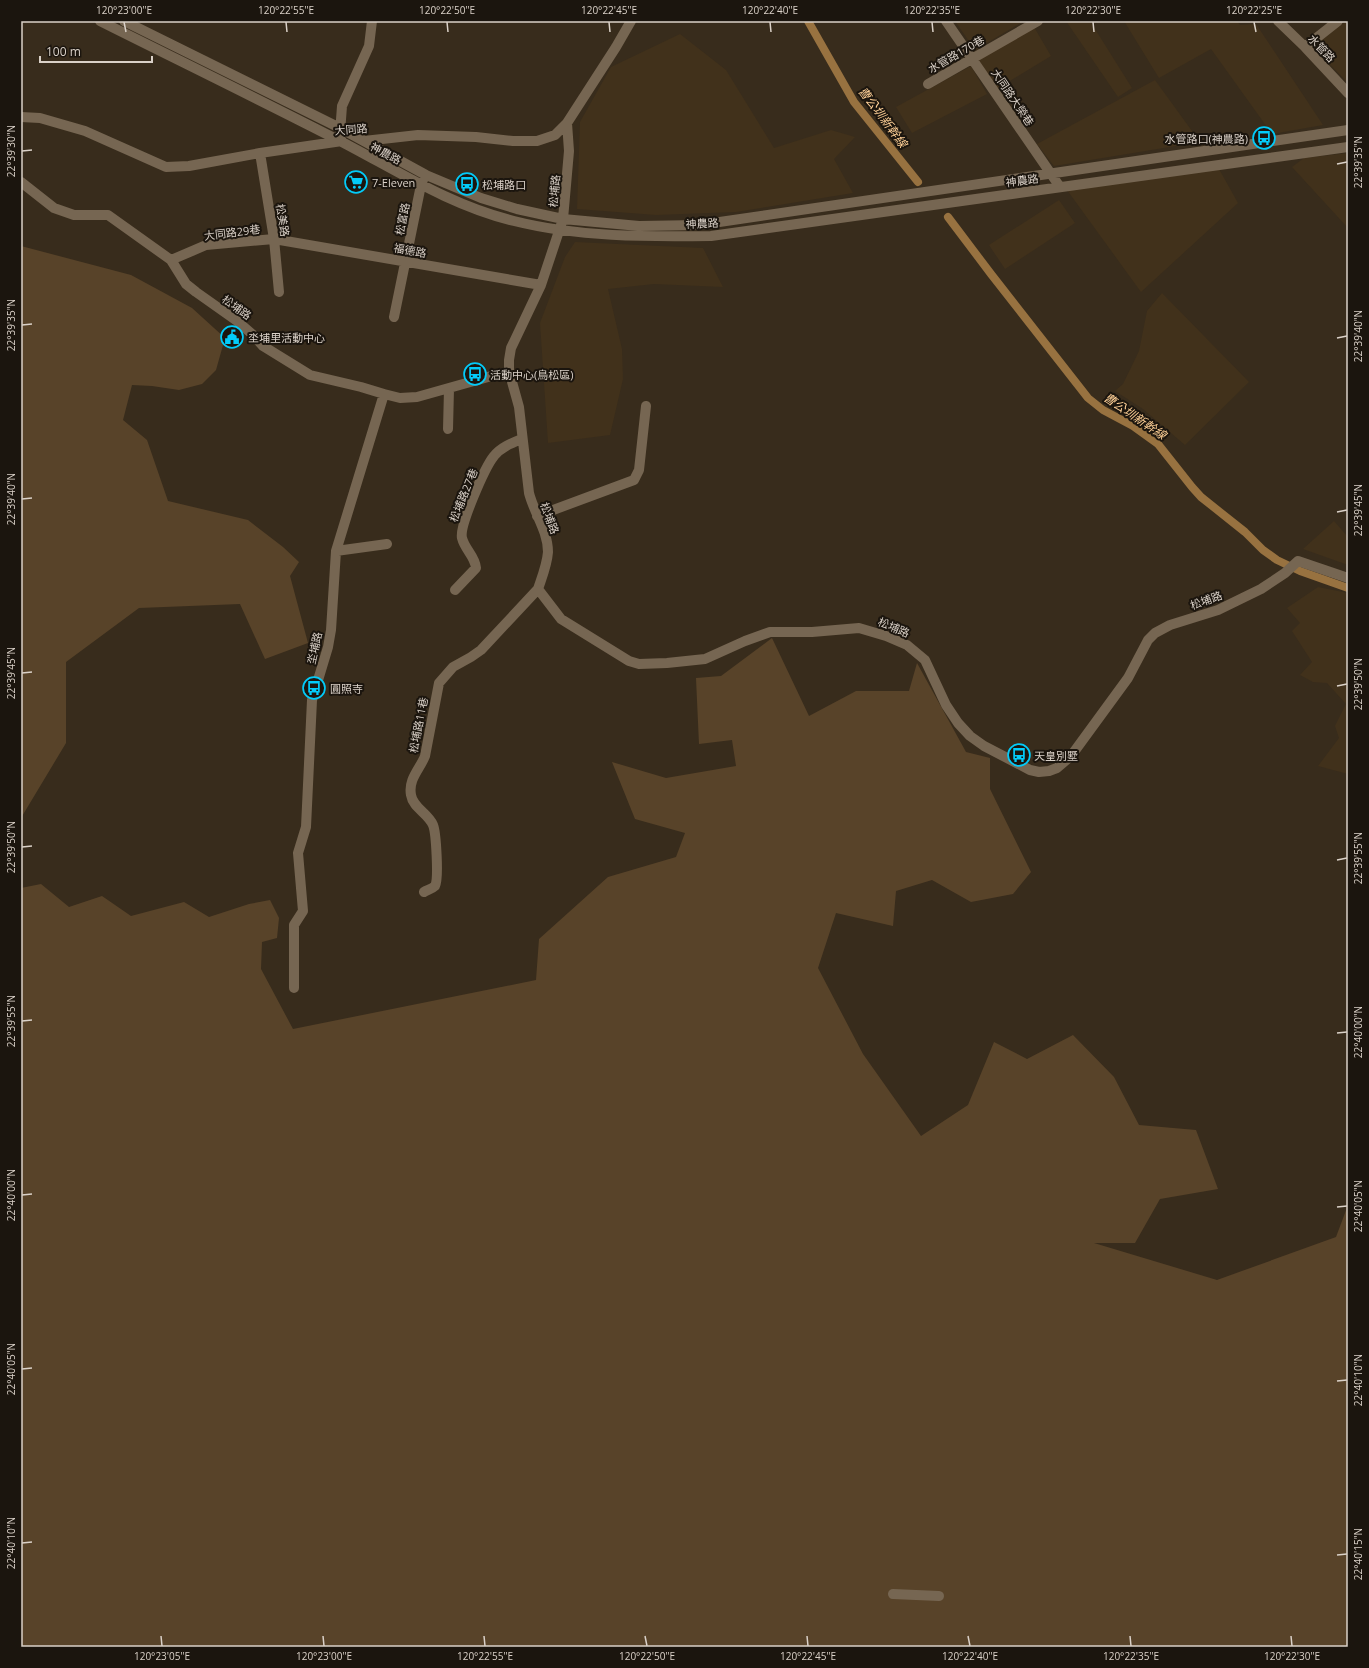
<svg xmlns="http://www.w3.org/2000/svg" width="1369" height="1668" viewBox="0 0 1369 1668" font-family="'Open Sans','Noto Sans TC',sans-serif">
	<style>
		.built { fill: #41311b }
		.green { fill: #584329 }
		.lines { fill: none; stroke-linecap: round; stroke-linejoin: round }
		.canal { stroke: #987240; stroke-width: 8 }
		.minor { stroke: #766652; stroke-width: 10 }
		.ticks { fill: none; stroke: #dad1c8; stroke-width: 1.5 }
		.labels { text-anchor: middle; dominant-baseline: central; stroke-width: 4; stroke-linejoin: round; paint-order: stroke }
		.street-label { font-size: 11px; fill: #dad1c8; stroke: #1b150e }
		.poi-label { font-size: 11px; fill: #dad1c8; stroke: #1b150e; text-anchor: start }
		.water-label { font-size: 12px; font-style: italic; fill: #fcce95; stroke: #1b150e }
		.neatline { fill: none; stroke: #dad1c8; stroke-width: 1.5 }
		.ticks-label { font-size: 10px; text-anchor: middle; fill: #dad1c8 }
	</style>
	<rect width="100%" height="100%" fill="#382c1c"/>
	<!-- built -->
	<path class="built" d="M955 21H1024L975 50Z
		M1066 21H1090L1132 88 1118 97Z
		M1124 21H1237L1240 25 1256 24 1323 125 1272 134 1211 49 1159 78Z
		M1346 21H1348V83L1313 47Z
		M1034 27 1051 56 998 88 978 60Z
		M680 34 726 70 774 148 831 130 855 137 834 159 853 193 736 212 656 215 577 209 580 122 611 67Z
		M971 66 987 94 912 133 896 107Z
		M1155 80 1200 142 1054 166 1037 144Z
		M1348 153V228L1292 167 1304 158Z
		M1219 169 1238 203 1141 292 1067 190Z
		M1059 200 1075 223 1005 269 989 245Z
		M575 242 703 248 723 287 654 284 608 289 622 349 623 379 610 435 548 443 540 323 565 257Z
		M1162 293 1249 382 1185 445 1143 409 1115 391 1123 384 1139 351 1147 311Z
		M1334 521 1348 537V565L1303 549Z
		M1318 587 1348 593V774L1318 766 1339 738 1335 726 1346 704 1327 683 1313 682 1300 675 1312 662 1292 631 1300 623 1287 608Z"/>
	<!-- green -->
	<path class="green" d="M21 246 131 275 192 308 225 338 216 370 202 384 179 390 152 386 132 385 123 420 147 440 168 501 248 520 283 547 299 562 290 576 308 643 265 659 240 604 139 608 66 662V743L21 818Z
		M772 638 809 716 856 691H909L917 663 966 752 990 758V789L1031 872 1013 894 971 902 932 880 896 891 893 926 836 913 818 968 863 1054 921 1136 968 1105 994 1042 1027 1059 1073 1035 1114 1077 1139 1125 1196 1130 1218 1189 1160 1199 1135 1243H1094L1217 1280 1336 1237 1348 1205V1647H21V888L41 884 69 907 102 896 131 916 184 902 209 917 249 904 270 900 279 918 277 938 262 942 261 969 293 1029 536 980 539 939 608 877 676 857 685 833 635 819 612 762 666 778 736 766 732 740 699 744 696 678 721 676Z"/>
	<g class="lines">
		<!-- canal -->
		<path class="canal" d="M808 21 854 102 918 182
			M948 217 991 274 1088 398 1103 410 1133 426 1158 444 1192 487 1201 497 1245 532 1263 550 1277 560 1300 571 1348 588"/>
		<!-- minor -->
		<path class="minor" d="M100 21C180 61 260 100 340 141 396 170 451 206 514 221 578 237 646 237 711 236L1348 147
			M124 21 340 128 426 175 481 198 517 209 563 219 639 226 699 225 1348 130
			M946 21 1060 187
			M1278 21 1305 47 1348 93
			M1305 47 1338 21
			M928 84 1038 21
			M21 117 40 118 85 131 166 167 189 166 260 153 342 141
			M567 123 569 151 563 219 541 285 511 348 509 360V371L519 407 529 493C534 513 548 531 548 552 547 565 542 577 538 589L561 619 629 661 639 664 667 663 705 659 745 641 770 632H812L859 628 886 636 907 645 925 660 946 705 958 723 970 736 984 746 1030 770 1039 772 1049 771 1057 768 1071 756 1128 678 1148 640 1155 633 1170 625 1218 610 1261 589 1285 573 1298 561 1348 578
			M340 133 342 106 369 46 372 21
			M364 141 418 135 476 137 513 141H537L555 135 567 123 616 47 631 21
			M260 153 274 239 279 292
			M21 182 54 208 74 215H108L171 260 186 284 196 292 237 321 252 334 263 346 310 375 361 387 384 394 400 398 417 397 509 371
			M171 260 206 245 274 239 541 285
			M394 317 421 185 423 180
			M448 429 449 389
			M537 516 634 480 639 470 646 406
			M336 551 387 544
			M455 590 476 568C475 556 465 550 462 538 459 526 485 467 494 456 501 447 512 443 522 439
			M424 892C427 890 432 889 435 886 439 879 436 832 433 825 428 813 413 808 411 795 408 779 420 769 425 756L439 683 453 667 471 657 481 650 538 589
			M294 988V925L303 911 298 853 306 827 312 700 328 647 331 630 336 551 384 394
			M893 1594 939 1596"/>
	</g>
	<!-- ticks -->
	<path class="ticks" d="M124 22 126 32M286 22 287 32M447 22 448 32M609 22 610 32M770 22 771 32M932 22 933 32M1093 22 1094 32M1254 22 1256 32M22 151 32 150M1337 164 1347 162M22 325 32 324M1337 338 1347 336M22 499 32 498M1337 512 1347 510M22 673 32 672M1337 686 1347 684M22 847 32 846M1337 860 1347 858M22 1021 32 1020M1337 1033 1347 1032M22 1195 32 1194M1337 1207 1347 1206M22 1369 32 1368M1337 1381 1347 1380M22 1543 32 1542M1337 1555 1347 1554M161 1636 162 1646M323 1636 324 1646M484 1636 485 1646M645 1636 647 1646M807 1636 808 1646M968 1636 970 1646M1130 1636 1131 1646M1291 1636 1292 1646"/>
	<!-- icons -->
	<defs>
		<g id="bus-ring" transform="scale(1.15)"><circle r="9.5" fill="#1b150e" stroke="#03cbf9" stroke-width="1.5"/><path d="M-5-6H5V4H4V6H2V4H-2V6H-4V4H-5ZM-3.5-4V0h7V-4ZM-3.5 1.2v1.5H-2V1.2ZM2 1.2v1.5H3.5V1.2Z" fill="#03cbf9"/></g>
		<g id="supermarket-ring" transform="scale(1.15)"><circle r="9.5" fill="#1b150e" stroke="#03cbf9" stroke-width="1.5"/><path d="M-6-5.5h2.5l.6 2H6L4.5 2H-2.5L-4.4-4H-6ZM-1.5 3.2a1.3 1.3 0 1 0 .1 0ZM3 3.2a1.3 1.3 0 1 0 .1 0Z" fill="#03cbf9"/></g>
		<g id="civic-ring" transform="scale(1.15)"><circle r="9.5" fill="#1b150e" stroke="#03cbf9" stroke-width="1.5"/><path d="M-.6-6.5H3V-4.5H.6V-3L4-1V1h2V6H-6V1h2V-1L-.6-3ZM-1.2 2.5V6h2.4V2.5Z" fill="#03cbf9"/></g>
	</defs>
	<g fill-rule="evenodd">
		<use href="#bus-ring" x="1264" y="138"/>
		<use href="#supermarket-ring" x="356" y="182"/>
		<use href="#bus-ring" x="467" y="184"/>
		<use href="#civic-ring" x="232" y="337"/>
		<use href="#bus-ring" x="475" y="374"/>
		<use href="#bus-ring" x="314" y="688"/>
		<use href="#bus-ring" x="1019" y="755"/>
	</g>
	<g class="labels">
		<!-- street labels -->
		<g class="street-label">
			<text transform="translate(1322 48) rotate(46)">水管路</text>
			<text transform="translate(956 54) rotate(-30)">水管路170巷</text>
			<text transform="translate(1013 97) rotate(56)">大同路大榮巷</text>
			<text transform="translate(351 129) rotate(-4)">大同路</text>
			<text transform="translate(386 153) rotate(28)">神農路</text>
			<text transform="translate(1022 180) rotate(-8)">神農路</text>
			<text transform="translate(554 191) rotate(-85)">松埔路</text>
			<text transform="translate(402 219) rotate(-79)">松富路</text>
			<text transform="translate(283 220) rotate(81)">松美路</text>
			<text transform="translate(702 223) rotate(-3)">神農路</text>
			<text transform="translate(232 232) rotate(-7)">大同路29巷</text>
			<text transform="translate(410 250) rotate(10)">福德路</text>
			<text transform="translate(237 307) rotate(36)">松埔路</text>
			<text transform="translate(463 495) rotate(-68)">松埔路27巷</text>
			<text transform="translate(550 518) rotate(69)">松埔路</text>
			<text transform="translate(1206 600) rotate(-20)">松埔路</text>
			<text transform="translate(894 627) rotate(23)">松埔路</text>
			<text transform="translate(314 648) rotate(-77)">坔埔路</text>
			<text transform="translate(418 725) rotate(-79)">松埔路11巷</text>
		</g>
		<!-- poi labels -->
		<g class="poi-label">
			<text x="1248" y="138" text-anchor="end">水管路口(神農路)</text>
			<text x="372" y="182">7-Eleven</text>
			<text x="482" y="184">松埔路口</text>
			<text x="248" y="337">坔埔里活動中心</text>
			<text x="490" y="374">活動中心(鳥松區)</text>
			<text x="330" y="688">圓照寺</text>
			<text x="1034" y="755">天皇別墅</text>
		</g>
		<!-- water labels -->
		<g class="water-label">
			<text transform="translate(883 117) rotate(53)">曹公圳新幹線</text>
			<text transform="translate(1135 416) rotate(34)">曹公圳新幹線</text>
		</g>
	</g>
	<!-- border -->
	<rect width="1369" height="1668" fill="none" stroke="#1b150e" stroke-width="44"/>
	<!-- scale -->
	<path d="M40 56v6h112v-6" fill="none" stroke="#dad1c8" stroke-width="2"/>
	<text x="46" y="56" font-size="12" fill="#dad1c8" stroke="#1b150e" stroke-width="3" paint-order="stroke">100 m</text>
	<rect x="22" y="22" width="1325" height="1624" class="neatline"/>
	<g class="ticks-label">
		<text x="124" y="14">120°23'00"E</text>
		<text x="286" y="14">120°22'55"E</text>
		<text x="447" y="14">120°22'50"E</text>
		<text x="609" y="14">120°22'45"E</text>
		<text x="770" y="14">120°22'40"E</text>
		<text x="932" y="14">120°22'35"E</text>
		<text x="1093" y="14">120°22'30"E</text>
		<text x="1254" y="14">120°22'25"E</text>
		<text transform="translate(11 151) rotate(-90)" y="4">22°39'30"N</text>
		<text transform="translate(1358 162) rotate(-90)" y="4">22°39'35"N</text>
		<text transform="translate(11 325) rotate(-90)" y="4">22°39'35"N</text>
		<text transform="translate(1358 336) rotate(-90)" y="4">22°39'40"N</text>
		<text transform="translate(11 499) rotate(-90)" y="4">22°39'40"N</text>
		<text transform="translate(1358 510) rotate(-90)" y="4">22°39'45"N</text>
		<text transform="translate(11 673) rotate(-90)" y="4">22°39'45"N</text>
		<text transform="translate(1358 684) rotate(-90)" y="4">22°39'50"N</text>
		<text transform="translate(11 847) rotate(-90)" y="4">22°39'50"N</text>
		<text transform="translate(1358 858) rotate(-90)" y="4">22°39'55"N</text>
		<text transform="translate(11 1021) rotate(-90)" y="4">22°39'55"N</text>
		<text transform="translate(1358 1032) rotate(-90)" y="4">22°40'00"N</text>
		<text transform="translate(11 1195) rotate(-90)" y="4">22°40'00"N</text>
		<text transform="translate(1358 1206) rotate(-90)" y="4">22°40'05"N</text>
		<text transform="translate(11 1369) rotate(-90)" y="4">22°40'05"N</text>
		<text transform="translate(1358 1380) rotate(-90)" y="4">22°40'10"N</text>
		<text transform="translate(11 1543) rotate(-90)" y="4">22°40'10"N</text>
		<text transform="translate(1358 1554) rotate(-90)" y="4">22°40'15"N</text>
		<text x="162" y="1660">120°23'05"E</text>
		<text x="324" y="1660">120°23'00"E</text>
		<text x="485" y="1660">120°22'55"E</text>
		<text x="647" y="1660">120°22'50"E</text>
		<text x="808" y="1660">120°22'45"E</text>
		<text x="970" y="1660">120°22'40"E</text>
		<text x="1131" y="1660">120°22'35"E</text>
		<text x="1292" y="1660">120°22'30"E</text>
	</g>
</svg>
